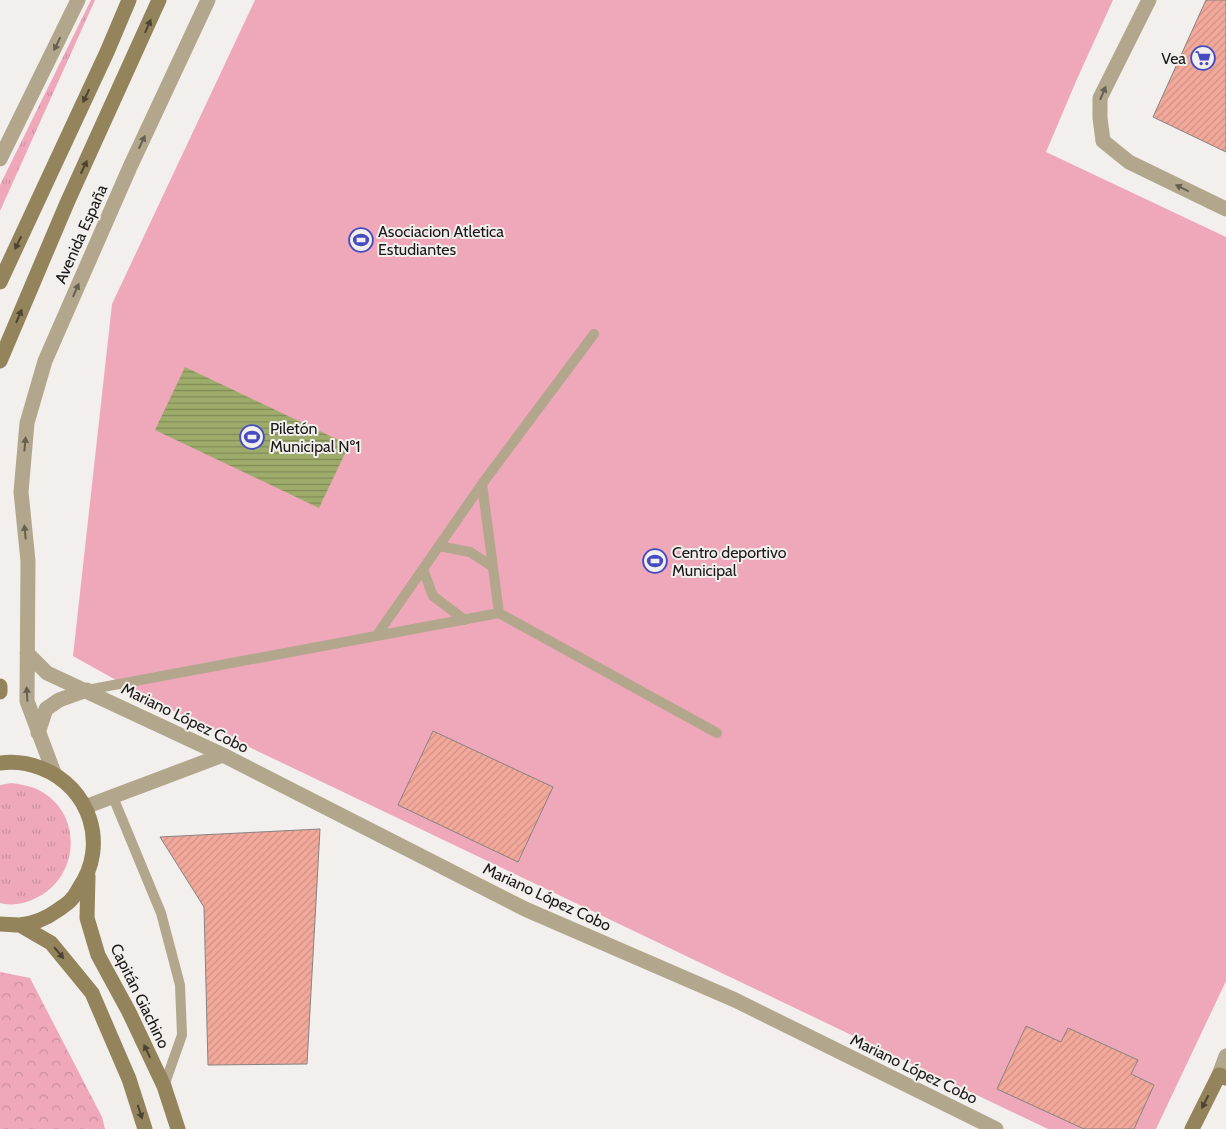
<svg xmlns="http://www.w3.org/2000/svg" width="1226" height="1129" viewBox="0 0 1226 1129" font-family="Cabin,sans-serif">
	<style>
		.forest { fill: url(#forest-crowns) }
		.park { fill: url(#park-tufts) }
		.pitch { fill: #eea8ba }
		.water { fill: url(#water-rules) }
		.building { fill: url(#building-hatch); stroke: #878382 }
		.lines { fill: none; stroke-linecap: round; stroke-linejoin: round }
		.lane { stroke: #b2a78c; stroke-width: 10 }
		.street { stroke: #b2a78c; stroke-width: 15 }
		.secondary { stroke: #94845b; stroke-width: 15 }
		.oneway { fill: #4b4433 }
		.oneway2 { fill: #666052 }
		.labels { text-anchor: middle; dominant-baseline: central; stroke-width: 4; stroke-linejoin: round; paint-order: stroke }
		.poi-label { font-size: 16px; fill: #1a1918; stroke: #f2efed; text-anchor: start }
		.street-label { font-size: 16px; fill: #1a1918; stroke: #f2efed }
	</style>
	<defs>
		<pattern id="forest-crowns" width="20" height="18" patternUnits="userSpaceOnUse" patternTransform="scale(1.25)"><rect width="20" height="18" fill="#eea8ba"/><path d="M2 6a3 3 0 1 1 6 0M12 15a3 3 0 1 1 6 0" fill="none" stroke="#cc909f"/></pattern>
		<pattern id="park-tufts" width="24" height="20" patternUnits="userSpaceOnUse" patternTransform="scale(1.25)"><rect width="24" height="20" fill="#eea8ba"/><path d="M3 7l-1-3M5 7V3M7 7l1-3M15 17l-1-3M17 17v-4M19 17l1-3" fill="none" stroke="#cc909f"/></pattern>
		<pattern id="water-rules" width="6" height="5" patternUnits="userSpaceOnUse" patternTransform="scale(1.25)"><rect width="6" height="5" fill="#9eac6b"/><path d="M0 2.5h6" fill="none" stroke="#808b57"/></pattern>
		<pattern id="building-hatch" width="6" height="6" patternUnits="userSpaceOnUse" patternTransform="scale(1.25)"><rect width="6" height="6" fill="#f2a99b"/><path d="M-1 1l2-2M0 6l6-6M5 7l2-2" fill="none" stroke="#cf9185"/></pattern>
	</defs>
	<rect width="100%" height="100%" fill="#f2efed"/>
	<!-- forest -->
	<path class="forest" d="M0 972 30 978 102 1117 105 1129H0Z"/>
	<!-- park -->
	<path class="park" d="M91 0H95L0 211V185Z
		M12 783C18 784 25 785 31 787 84 805 83 878 34 899 24 904 11 906 0 903V785Z"/>
	<!-- pitch -->
	<path class="pitch" d="M255 0H1113L1077 79 1046 152 1226 237V981L1156 1129H1048L157 703 73 656 112 304Z"/>
	<!-- water -->
	<path class="water" d="M185 367 349 445 319 508 155 430Z"/>
	<!-- building -->
	<path class="building" d="M1206 0H1226V152L1153 117Z
		M433 731 553 787 518 862 398 805Z
		M320 829 307 1064 208 1065 204 907 160 837Z
		M1026 1026 1061 1042 1068 1028 1138 1060 1131 1074 1154 1085 1134 1129H1084L997 1089Z"/>
	<g class="lines">
		<!-- lane -->
		<path class="lane" d="M482 484 499 613
			M439 546 470 552 493 567
			M423 569 433 596 465 620
			M377 635 482 484 594 334
			M87 690 499 613 717 733
			M113 797 161 913 180 985 182 1035 164 1086"/>
		<!-- street -->
		<path class="street" d="M1149 0 1100 98V118L1103 141 1129 162 1226 209
			M0 159 78 0
			M27 653 47 673 223 755 525 909 735 1000 996 1129
			M38 733 46 709 59 700 87 690
			M54 773 27 701 28 561 21 492 27 423 45 361 130 167 208 0
			M85 807 223 755
			M1219 1075 1226 1056"/>
		<!-- secondary -->
		<path class="secondary" d="M0 282 107 52 129 0
			M0 361 67 203 159 0
			M0 686V692
			M0 763C14 761 28 763 41 768 90 787 109 845 79 888 77 892 74 897 70 901 67 904 62 907 58 910 47 918 33 924 19 925 13 925 6 924 0 924
			M88 876 87 918 98 955 129 1012 164 1086 178 1129
			M20 925 51 943 92 993 129 1079 145 1129
			M1192 1129 1219 1075 1226 1078"/>
	</g>
	<!-- one-way arrows -->
	<defs><path id="oneway-solid" d="M-6-.8H1V-3.2L6.5 0L1 3.2V.8H-6Z" transform="scale(1.25)"/></defs>
	<g class="oneway">
		<use href="#oneway-solid" transform="translate(148 26) rotate(-66)"/>
		<use href="#oneway-solid" transform="translate(86 96) rotate(115)"/>
		<use href="#oneway-solid" transform="translate(84 167) rotate(-65)"/>
		<use href="#oneway-solid" transform="translate(18 243) rotate(115)"/>
		<use href="#oneway-solid" transform="translate(19 316) rotate(-67)"/>
		<use href="#oneway-solid" transform="translate(59 953) rotate(50)"/>
		<use href="#oneway-solid" transform="translate(147 1051) rotate(-115)"/>
		<use href="#oneway-solid" transform="translate(1205 1102) rotate(117)"/>
		<use href="#oneway-solid" transform="translate(140 1112) rotate(72)"/>
	</g>
	<g class="oneway2">
		<use href="#oneway-solid" transform="translate(57 44) rotate(116)"/>
		<use href="#oneway-solid" transform="translate(1103 93) rotate(-67)"/>
		<use href="#oneway-solid" transform="translate(142 142) rotate(-65)"/>
		<use href="#oneway-solid" transform="translate(1182 188) rotate(-154)"/>
		<use href="#oneway-solid" transform="translate(76 290) rotate(-66)"/>
		<use href="#oneway-solid" transform="translate(25 444) rotate(-85)"/>
		<use href="#oneway-solid" transform="translate(25 532) rotate(-96)"/>
		<use href="#oneway-solid" transform="translate(27 694) rotate(-93)"/>
	</g>
	<!-- icons -->
	<defs>
		<g id="supermarket-ring" transform="scale(1.25)"><circle r="9.5" fill="#f2efed" stroke="#454bc0" stroke-width="1.5"/><path d="M-6-5.5h2.5l.6 2H6L4.5 2H-2.5L-4.4-4H-6ZM-1.5 3.2a1.3 1.3 0 1 0 .1 0ZM3 3.2a1.3 1.3 0 1 0 .1 0Z" fill="#454bc0"/></g>
		<g id="stadium-ring" transform="scale(1.25)"><circle r="9.5" fill="#f2efed" stroke="#454bc0" stroke-width="1.5"/><path d="M0-5a6.5 5 0 1 0 0 10a6.5 5 0 1 0 0-10ZM-3.5-1.8h7v3.6h-7Z" fill="#454bc0"/></g>
	</defs>
	<g fill-rule="evenodd">
		<use href="#supermarket-ring" x="1203" y="58"/>
		<use href="#stadium-ring" x="361" y="240"/>
		<use href="#stadium-ring" x="252" y="437"/>
		<use href="#stadium-ring" x="655" y="561"/>
	</g>
	<g class="labels">
		<!-- poi labels -->
		<g class="poi-label">
			<text x="1186" y="58" text-anchor="end">Vea</text>
			<text x="378" y="231">Asociacion Atletica<tspan x="378" dy="18">Estudiantes</tspan></text>
			<text x="270" y="428">Piletón<tspan x="270" dy="18">Municipal Nº1</tspan></text>
			<text x="672" y="552">Centro deportivo<tspan x="672" dy="18">Municipal</tspan></text>
		</g>
		<!-- street labels -->
		<g class="street-label">
			<text transform="translate(81 234) rotate(-66)">Avenida España</text>
			<text transform="translate(185 718) rotate(26)">Mariano López Cobo</text>
			<text transform="translate(547 897) rotate(25)">Mariano López Cobo</text>
			<text transform="translate(140 996) rotate(64)">Capitán Giachino</text>
			<text transform="translate(914 1069) rotate(26)">Mariano López Cobo</text>
		</g>
	</g>
</svg>
